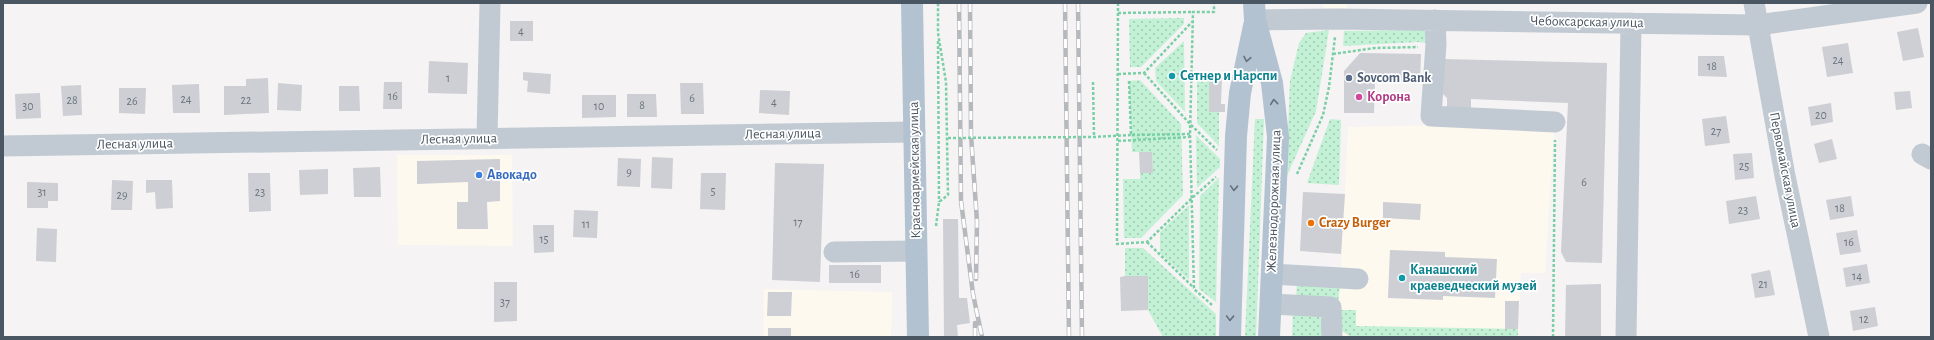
<svg xmlns="http://www.w3.org/2000/svg" width="1934" height="340" viewBox="0 0 1934 340" font-family="'Alegreya Sans',sans-serif">
	<style>
		.commercial { fill: #fdf9ef }
		.green { fill: url(#green-dots) }
		.building { fill: #cdcfd5 }
		.lines { fill: none; stroke-linecap: round; stroke-linejoin: round }
		.path { stroke: #7ad0a6; stroke-width: 2.5; stroke-dasharray: 3 2; stroke-linecap: butt }
		.minor { stroke: #c1cad2; stroke-width: 21 }
		.major { stroke: #b3c2d1; stroke-width: 22 }
		.rail-casing { stroke: #b5b8bd; stroke-width: 4.5 }
		.rail { stroke: #fff; stroke-width: 3; stroke-dasharray: 9; stroke-linecap: butt }
		.path-bridge { stroke: #7ad0a6; stroke-width: 2.5; stroke-dasharray: 3 2; stroke-linecap: butt }
		.oneway { stroke: #64717d }
		.culture-dot { fill: #0f9aa8; stroke: #fff; stroke-width: 1.5 }
		.service-dot { fill: #5c6f8a; stroke: #fff; stroke-width: 1.5 }
		.hotel-dot { fill: #d1479c; stroke: #fff; stroke-width: 1.5 }
		.shop-dot { fill: #3f7fe0; stroke: #fff; stroke-width: 1.5 }
		.food-dot { fill: #e8710a; stroke: #fff; stroke-width: 1.5 }
		.labels { text-anchor: middle; dominant-baseline: central; stroke-width: 3.5; stroke-linejoin: round; paint-order: stroke }
		.number-label { font-size: 12px; fill: #6b747e }
		.street-label { font-size: 14px; fill: #4a5661; stroke: #fff }
		.culture-label { font-size: 14px; font-weight: bold; fill: #0d838f; stroke: #fff; text-anchor: start }
		.service-label { font-size: 14px; font-weight: bold; fill: #4e5e75; stroke: #fff; text-anchor: start }
		.hotel-label { font-size: 14px; font-weight: bold; fill: #b23c85; stroke: #fff; text-anchor: start }
		.shop-label { font-size: 14px; font-weight: bold; fill: #366cbe; stroke: #fff; text-anchor: start }
		.food-label { font-size: 14px; font-weight: bold; fill: #c56008; stroke: #fff; text-anchor: start }
	</style>
	<defs>
		<pattern id="green-dots" width="8" height="8" patternUnits="userSpaceOnUse"><rect width="8" height="8" fill="#c3f1d5"/><path d="M2 2h.1M6 6h.1" fill="none" stroke="#a0c6b0" stroke-width="1.8" stroke-linecap="round"/></pattern>
	</defs>
	<rect width="100%" height="100%" fill="#f5f3f3"/>
	<!-- commercial -->
	<path class="commercial" d="M1322 3H1347V9L1325 11Z
		M1444 125 1554 129 1545 273H1521L1518 337H1292L1340 286 1348 127Z
		M397 155H512L513 246 398 245Z
		M764 289 892 292 891 337H763Z"/>
	<!-- green -->
	<path class="green" d="M1184 18V24L1141 67H1130L1129 19Z
		M1329 30 1316 111 1286 178 1290 81 1299 43 1306 33Z
		M1424 30 1427 35V43L1418 42 1343 46 1344 31Z
		M1184 41 1185 112 1156 81 1155 68Z
		M1197 77H1209L1219 112V146L1197 123Z
		M1140 80 1181 124 1183 195 1141 238H1124L1123 179H1140V173L1153 172 1152 152H1132L1129 81Z
		M1255 119H1264L1256 337H1245Z
		M1330 119 1341 120 1339 185 1307 183Z
		M1196 135 1220 159V167L1197 188Z
		M1219 178 1216 302 1199 289 1200 196Z
		M1189 205V280L1160 253V232Z
		M1125 248H1143L1216 314V337H1163L1148 310V276H1125Z
		M1297 284 1340 286 1338 303 1296 300Z
		M1293 307 1319 309 1324 337H1292Z
		M1337 310H1356V326L1518 329V337H1351L1336 327Z"/>
	<!-- building -->
	<path class="building" d="M510 21H533V41H510Z
		M1918 28 1924 57 1903 61 1897 32Z
		M1848 43 1853 73 1827 77 1822 47Z
		M1360 53 1421 54 1420 82H1375L1374 113H1344V71Z
		M1698 56H1724L1727 77 1698 76Z
		M1444 59 1607 63 1602 263 1566 262 1561 252 1568 103 1471 99V112L1447 111V98L1443 94Z
		M429 61 468 63 467 94 428 93Z
		M523 72 551 74 550 94 527 92 528 81 523 80Z
		M1209 77 1222 78 1221 104H1225V112H1209Z
		M268 78 269 113 224 115V86H246V79Z
		M384 82H402V109H383Z
		M278 83 302 85 301 111 277 110Z
		M680 83H703L704 114H681Z
		M199 84 200 113H173L172 85Z
		M81 85 82 115 63 116 61 86Z
		M339 86H359L360 111H339Z
		M119 88H146L145 114 119 113Z
		M760 90 790 91 789 115 759 113Z
		M1910 91 1912 108 1896 110 1894 92Z
		M40 93 41 118 16 119 15 94Z
		M627 94H656L657 117H627Z
		M582 95H616V117L582 118Z
		M1831 103 1833 122 1811 126 1808 107Z
		M1726 116 1730 143 1705 146 1702 119Z
		M1832 139 1837 159 1819 163 1814 144Z
		M1139 152H1152L1153 173H1140Z
		M1752 153 1754 178 1735 180 1733 154Z
		M652 157 673 158 672 189 651 188Z
		M618 158 641 159 640 187 617 186Z
		M500 159V201L487 202 488 229H457V202H468V182L417 184V161Z
		M775 163 824 164 820 282 772 280Z
		M380 167 381 197H354L353 168Z
		M328 169V194L300 195 299 170Z
		M248 173H270L271 211 249 212Z
		M701 173H726L725 210 700 209Z
		M112 180 133 181 132 210H111Z
		M146 180H172L173 208 156 209 155 192 146 193Z
		M27 182 58 183V201H48V208H27Z
		M1303 192 1345 194 1341 254 1300 251Z
		M1756 196 1760 219 1729 224 1726 201Z
		M1851 196 1854 216 1830 220 1826 200Z
		M1383 202 1421 204 1420 220 1383 218Z
		M574 210 598 211 597 238 573 237Z
		M943 219H958L959 298H967L970 323 957 325 958 337H944Z
		M533 225H554V252L534 253Z
		M37 228 57 229 56 262 36 261Z
		M1857 230 1861 252 1840 255 1836 233Z
		M1390 250 1445 252V257L1497 259 1495 298 1443 296V300L1388 298Z
		M1867 264 1870 283 1846 287 1843 268Z
		M829 265H881V283H829Z
		M1770 270 1775 295 1755 298 1751 274Z
		M1125 276H1148V310L1121 311 1120 277Z
		M494 282H517V321L494 322Z
		M1601 284V337H1565L1566 285Z
		M768 292H792L791 316H767Z
		M1505 301H1519L1518 329H1505Z
		M1875 307 1878 326 1853 331 1850 311Z
		M768 328H791V337H768Z"/>
	<g class="lines">
		<!-- path -->
		<path class="path" d="M1118 3 1117 244 1147 242 1192 198 1216 177
			M1118 13 1193 12
			M938 41 939 202
			M1333 54 1375 48 1418 47
			M1144 73 1190 124 1217 150
			M1118 74 1144 73 1192 22
			M1129 81 1131 135 1190 134
			M1093 82 1094 137
			M1118 141 1190 137
			M1297 174 1323 115 1329 87 1335 37
			M936 226 939 202 948 195 946 82 938 33V3
			M1147 242 1194 288
			M1212 305 1194 289 1190 134 1193 12H1214V3
			M1553 337 1555 140"/>
		<!-- minor -->
		<path class="minor" d="M1754 3 1785 176 1819 337
			M1255 20 1337 19 1758 25 1917 3
			M1435 20 1436 44 1431 116 1555 122
			M487 138 490 3
			M3 146 915 132
			M1922 154 1931 159
			M834 252 916 251
			M1272 274 1358 279
			M1271 304 1331 307 1332 337
			M1626 337 1631 23"/>
		<!-- major -->
		<path class="major" d="M912 3 918 337
			M1254 3 1255 20 1272 83 1278 137 1269 337
			M1230 337 1236 136 1240 93 1254 26"/>
		<!-- rail casing -->
		<g class="rail-casing">
			<path id="rail" d="M959 3 961 201 973 294 982 337
				M970 3 971 135 977 222 976 279
				M1065 3 1069 337
				M1078 3 1082 337
				M975 337V323"/>
		</g>
		<!-- rail -->
		<use href="#rail" class="rail"/>
		<!-- path-bridge -->
		<path class="path-bridge" d="M948 138 1094 137 1131 135"/>
	</g>
	<!-- one-way arrows -->
	<defs><path id="oneway-chevron" d="M-2-3.5L2.5 0L-2 3.5" fill="none" stroke-width="1.6" stroke-linecap="round" stroke-linejoin="round"/></defs>
	<g class="oneway">
		<use href="#oneway-chevron" transform="translate(1247 59) rotate(101)"/>
		<use href="#oneway-chevron" transform="translate(1274 102) rotate(-96)"/>
		<use href="#oneway-chevron" transform="translate(1234 188) rotate(92)"/>
		<use href="#oneway-chevron" transform="translate(1230 318) rotate(92)"/>
	</g>
	<!-- markers -->
	<g class="culture-dot">
		<circle cx="1172" cy="76" r="4"/>
		<circle cx="1402" cy="278" r="4"/>
	</g>
	<circle class="service-dot" cx="1349" cy="78" r="4"/>
	<circle class="hotel-dot" cx="1359" cy="97" r="4"/>
	<circle class="shop-dot" cx="479" cy="175" r="4"/>
	<circle class="food-dot" cx="1311" cy="223" r="4"/>
	<g class="labels">
		<!-- number labels -->
		<g class="number-label">
			<text x="521" y="31">4</text>
			<text x="1838" y="60">24</text>
			<text x="1712" y="66">18</text>
			<text x="448" y="78">1</text>
			<text x="393" y="96">16</text>
			<text x="692" y="98">6</text>
			<text x="186" y="99">24</text>
			<text x="72" y="100">28</text>
			<text x="246" y="100">22</text>
			<text x="132" y="101">26</text>
			<text x="774" y="102">4</text>
			<text x="642" y="105">8</text>
			<text x="28" y="106">30</text>
			<text x="599" y="106">10</text>
			<text x="1821" y="115">20</text>
			<text x="1716" y="131">27</text>
			<text x="1744" y="166">25</text>
			<text x="629" y="172">9</text>
			<text x="1584" y="182">6</text>
			<text x="713" y="191">5</text>
			<text x="42" y="192">31</text>
			<text x="260" y="192">23</text>
			<text x="122" y="195">29</text>
			<text x="1840" y="208">18</text>
			<text x="1743" y="210">23</text>
			<text x="798" y="222">17</text>
			<text x="586" y="224">11</text>
			<text x="544" y="239">15</text>
			<text x="1849" y="242">16</text>
			<text x="855" y="274">16</text>
			<text x="1857" y="276">14</text>
			<text x="1763" y="284">21</text>
			<text x="505" y="302">37</text>
			<text x="1864" y="319">12</text>
		</g>
		<!-- street labels -->
		<g class="street-label">
			<text transform="translate(1587 22) rotate(1)">Чебоксарская улица</text>
			<text transform="translate(783 134) rotate(-1)">Лесная улица</text>
			<text transform="translate(459 139) rotate(-1)">Лесная улица</text>
			<text transform="translate(135 144) rotate(-1)">Лесная улица</text>
			<text transform="translate(915 170) rotate(-91)">Красноармейская улица</text>
			<text transform="translate(1785 170) rotate(79)">Первомайская улица</text>
			<text transform="translate(1274 201) rotate(-88)">Железнодорожная улица</text>
		</g>
		<!-- culture labels -->
		<g class="culture-label">
			<text x="1180" y="76">Сетнер и Нарспи</text>
			<text x="1410" y="270">Канашский<tspan x="1410" dy="16">краеведческий музей</tspan></text>
		</g>
		<!-- service labels -->
		<g class="service-label">
			<text x="1357" y="78">Sovcom Bank</text>
		</g>
		<!-- hotel labels -->
		<g class="hotel-label">
			<text x="1367" y="97">Корона</text>
		</g>
		<!-- shop labels -->
		<g class="shop-label">
			<text x="487" y="175">Авокадо</text>
		</g>
		<!-- food labels -->
		<g class="food-label">
			<text x="1319" y="223">Crazy Burger</text>
		</g>
	</g>
	<!-- border -->
	<rect width="1934" height="340" fill="none" stroke="#4a5661" stroke-width="8"/>
</svg>
